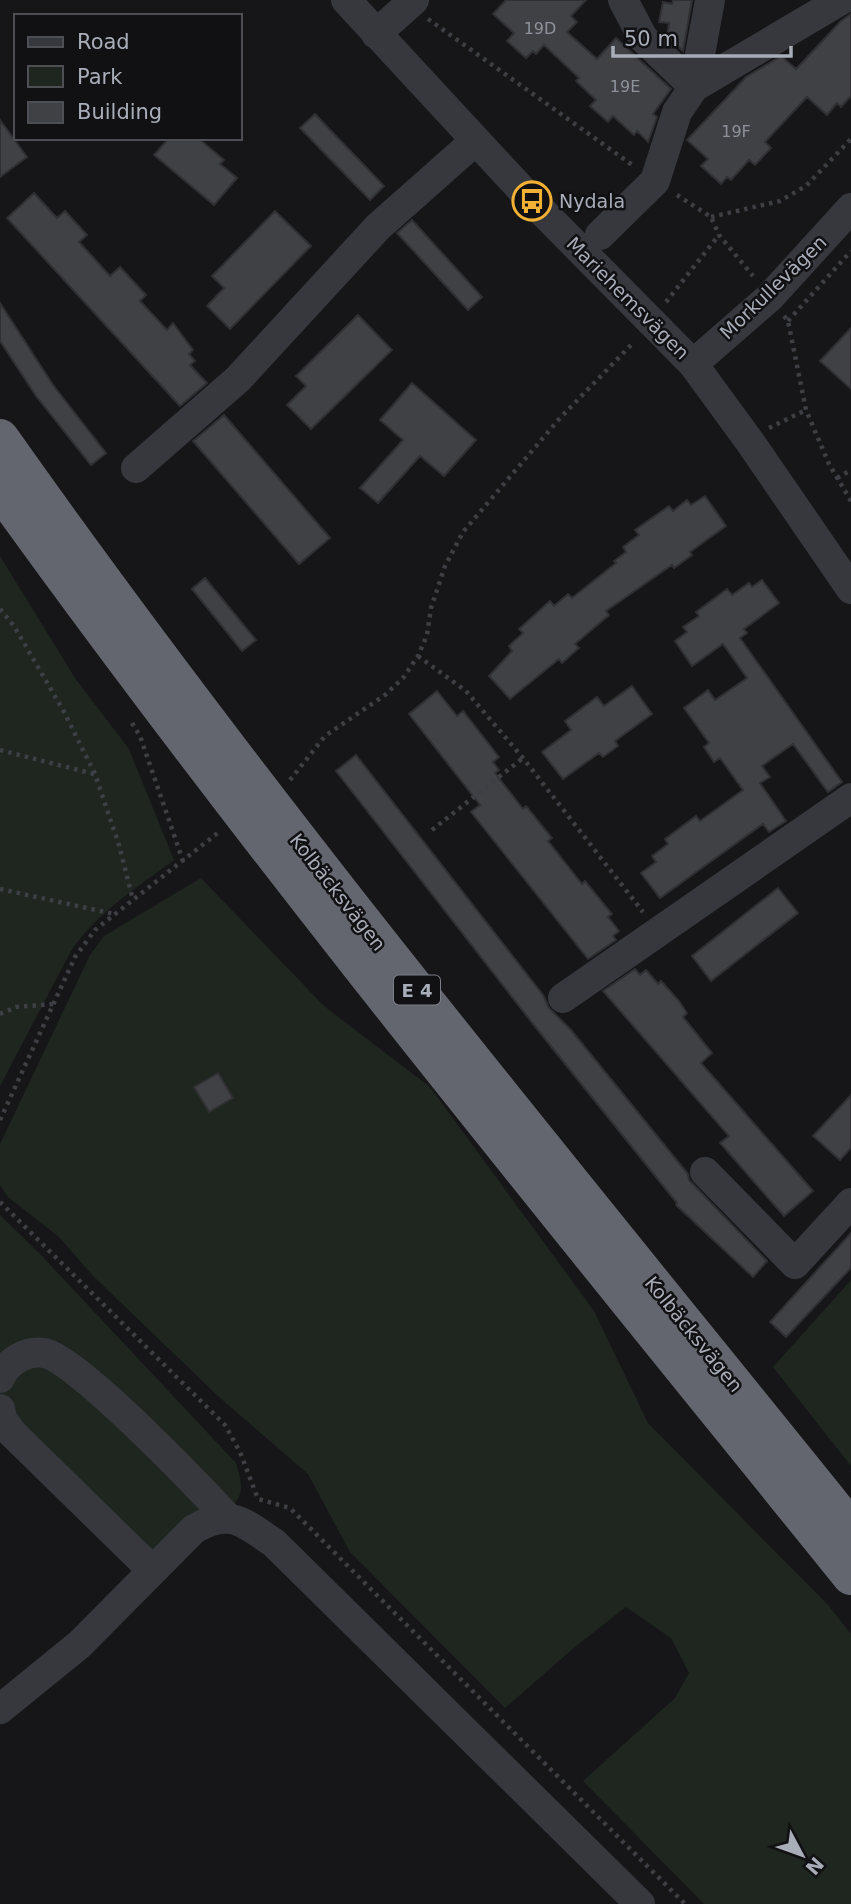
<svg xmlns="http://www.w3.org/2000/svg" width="851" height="1904" viewBox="0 0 851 1904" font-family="'DejaVu Sans',sans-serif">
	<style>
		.green { fill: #1e261f }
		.building { fill: #404145; stroke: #303034; stroke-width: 2 }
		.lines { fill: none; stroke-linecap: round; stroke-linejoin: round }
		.path { stroke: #3d3f44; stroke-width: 4.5; stroke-dasharray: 3.5 5; stroke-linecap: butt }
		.minor { stroke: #37383d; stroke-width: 30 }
		.highway { stroke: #63666e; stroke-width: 38 }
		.labels { text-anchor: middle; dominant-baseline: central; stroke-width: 5; stroke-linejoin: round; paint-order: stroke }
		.number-label { font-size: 16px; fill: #8e929b }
		.shield { fill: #111113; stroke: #7b7e86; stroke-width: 2 }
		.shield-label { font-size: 18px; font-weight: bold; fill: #a8adb8 }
		.poi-label { font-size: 19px; fill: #a8adb8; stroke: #111113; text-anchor: start }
		.street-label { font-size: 19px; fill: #a8adb8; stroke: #111113 }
	</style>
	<rect width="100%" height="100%" fill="#161618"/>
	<!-- green -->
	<path class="green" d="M0 556 75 678 129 749 174 860C135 889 99 911 71 951L0 1086Z
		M201 878 324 1006 430 1087 594 1311 648 1423 829 1606 851 1634V1904H704L583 1781 675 1698 689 1673 671 1638 626 1607 576 1646 505 1708 350 1552 308 1474 219 1397 93 1276 59 1237 8 1197 0 1185V1144L90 955 104 936Z
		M0 1215 41 1255 236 1463C241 1480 246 1494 231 1507L152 1555 62 1471 0 1398Z
		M851 1280V1466L773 1367Z"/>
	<!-- building -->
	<path class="building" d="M506 0H586L571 16 577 22 567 32 597 59 616 38 671 89 653 114 657 117 648 142 637 131 634 135 613 116 608 122 590 106 596 100 576 81 579 78 544 45 536 54 533 51 526 58 507 41 514 33 493 14Z
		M673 0H692L683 51 667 37 669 23 659 22 663 2 672 4Z
		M851 14V96L841 107 837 103 827 115 807 97 765 142 771 148 755 165 749 160 731 180 727 177 721 184 701 166 708 159 687 140 746 77 781 56 796 69 841 21Z
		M315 114 384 186 370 200 300 128Z
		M0 120 27 157 0 177Z
		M169 138H198L224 160 220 164 237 178 214 205 154 155Z
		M34 193 57 218 65 211 87 235 79 242 110 276 120 267 146 295 140 301 167 330 173 323 193 350 189 354 195 361 190 365 207 383 180 406 7 218Z
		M275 211 311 246 230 329 207 306 224 288 212 276Z
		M412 220 482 297 468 310 397 233Z
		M0 303 53 385 106 453 91 465 36 396 0 341Z
		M358 315 392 350 311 429 287 405 306 386 296 376Z
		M851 328V389L820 361Z
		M412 383 476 440 444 476 420 456 378 503 360 488 403 440 380 420Z
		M224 415 330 538 299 564 193 441Z
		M705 496 726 526 690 552 692 555 674 568 672 565 606 611 609 615 575 644 579 648 562 663 559 659 510 699 489 676 512 651 509 646 523 633 519 629 550 601 554 606 568 594 572 598 616 563 614 561 626 552 623 547 639 535 635 530 669 506 673 511 687 500 691 505Z
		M205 578 256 640 242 651 192 589Z
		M762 580 779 603 744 629 747 633 740 638 842 782 828 792 793 744 762 766 770 777 760 783 786 821 769 832 763 824 660 898 641 873 656 862 652 856 668 844 665 839 696 816 700 821 743 790 720 758 714 762 704 747 709 743 684 708 708 690 715 700 747 678 723 644 692 666 675 641 687 632 683 627 699 616 696 612 727 589 732 595 749 583 752 587Z
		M632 686 652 714 615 741 618 746 603 757 599 753 563 779 542 752 571 730 565 721 597 697 604 706Z
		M437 691 457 716 463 711 499 757 493 762 499 770 495 773 523 809 526 806 552 838 548 841 559 855 582 884 585 881 612 914 608 917 619 931 613 936 616 940 588 959 471 812 480 805 409 714Z
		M356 755 543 995 549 1008 571 1030 688 1174 689 1180 767 1261 753 1277 676 1205 677 1203 533 1024 336 771Z
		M778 888 798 913 711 981 692 956Z
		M635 969 640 975 646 970 658 984 661 981 679 1001 687 1013 683 1017 712 1053 701 1063 813 1191 784 1216 720 1143 729 1136 603 991Z
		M218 1073 233 1098 209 1112 194 1087Z
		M851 1095V1148L840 1160 813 1136Z
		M851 1233V1268L786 1337 770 1322Z"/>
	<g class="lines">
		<!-- path -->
		<path class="path" d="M428 19 635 167
			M677 195 711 217 719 235 753 276
			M711 217 780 201 806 186 851 139
			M666 302 719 235
			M784 316 788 321 806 410 829 464 851 501
			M788 321 851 251
			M769 428 806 410
			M837 478 851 470
			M0 609 14 626 63 710 95 774 119 845 133 900
			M418 656 466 691 523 758 643 912
			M132 723 140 736 183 861
			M0 750 94 774
			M290 780 325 736 385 695 403 678 418 656 427 635 431 608 445 566 463 532 560 418 634 342
			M432 830 523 758
			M0 889 114 914
			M0 1014 16 1007 54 1004
			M0 1120 75 957 95 930 220 831
			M0 1202 225 1425 240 1452 258 1499 290 1508 685 1904"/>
		<!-- minor -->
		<path class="minor" d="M346 0 532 201 693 364 750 442 851 589
			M623 0 643 38 694 87 841 0
			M376 34 414 0
			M600 235 655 181 677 112 694 87 710 0
			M693 364 770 297 851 208
			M136 468 238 379 378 227 475 141
			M563 998 851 798
			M705 1172 795 1264 851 1203
			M0 1378C7 1362 26 1350 44 1353 75 1357 200 1488 227 1517
			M0 1409 2 1419 12 1433 152 1570
			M0 1709 80 1644 194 1529C230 1508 243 1522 274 1543L640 1904"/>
		<!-- highway -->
		<path class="highway" d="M0 438C266 815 562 1170 851 1529
			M0 489C269 863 562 1218 851 1576"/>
	</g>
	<!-- icons -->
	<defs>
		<g id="bus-ring" transform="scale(2.0125)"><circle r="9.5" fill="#111113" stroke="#f2b134" stroke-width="1.5"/><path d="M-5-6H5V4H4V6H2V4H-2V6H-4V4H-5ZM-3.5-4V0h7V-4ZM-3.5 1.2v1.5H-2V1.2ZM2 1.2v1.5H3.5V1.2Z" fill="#f2b134"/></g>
	</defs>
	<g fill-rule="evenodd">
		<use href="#bus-ring" x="532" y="201"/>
	</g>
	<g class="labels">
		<!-- number labels -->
		<g class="number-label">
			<text x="540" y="28">19D</text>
			<text x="625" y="86">19E</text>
			<text x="736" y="131">19F</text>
		</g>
		<!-- shield labels -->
		<rect class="shield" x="394" y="975.5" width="46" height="29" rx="5"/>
		<g class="shield-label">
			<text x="417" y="990">E 4</text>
		</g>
		<!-- poi labels -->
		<g class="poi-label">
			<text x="559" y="201">Nydala</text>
		</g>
		<!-- street labels -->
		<g class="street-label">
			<text transform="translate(773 287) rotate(-44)">Morkullevägen</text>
			<text transform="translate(628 298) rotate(45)">Mariehemsvägen</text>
			<text transform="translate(338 892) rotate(52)">Kolbäcksvägen</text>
			<text transform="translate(694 1334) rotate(51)">Kolbäcksvägen</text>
		</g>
	</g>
	<!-- legend -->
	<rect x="14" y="14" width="228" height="126" fill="#111113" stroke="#4d4f55" stroke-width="2"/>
	<rect x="28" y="37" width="35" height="10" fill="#37383d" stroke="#4d4f55" stroke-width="2"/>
	<text x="77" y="49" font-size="21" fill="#a8adb8">Road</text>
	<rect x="28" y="66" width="35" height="21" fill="#1e261f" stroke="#4d4f55" stroke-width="2"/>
	<text x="77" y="84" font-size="21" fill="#a8adb8">Park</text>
	<rect x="28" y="102" width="35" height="21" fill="#404145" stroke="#4d4f55" stroke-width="2"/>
	<text x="77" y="119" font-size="21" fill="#a8adb8">Building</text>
	<!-- north arrow -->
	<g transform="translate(802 1855) rotate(131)" stroke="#111113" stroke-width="5" paint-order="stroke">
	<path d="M0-5L12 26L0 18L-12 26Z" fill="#a8adb8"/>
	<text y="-10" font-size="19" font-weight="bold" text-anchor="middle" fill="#a8adb8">N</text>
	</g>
	<!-- scale -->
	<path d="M613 46v10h178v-10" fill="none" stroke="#a8adb8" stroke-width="3.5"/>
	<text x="624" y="46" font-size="21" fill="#a8adb8" stroke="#111113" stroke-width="5" paint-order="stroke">50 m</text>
</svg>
